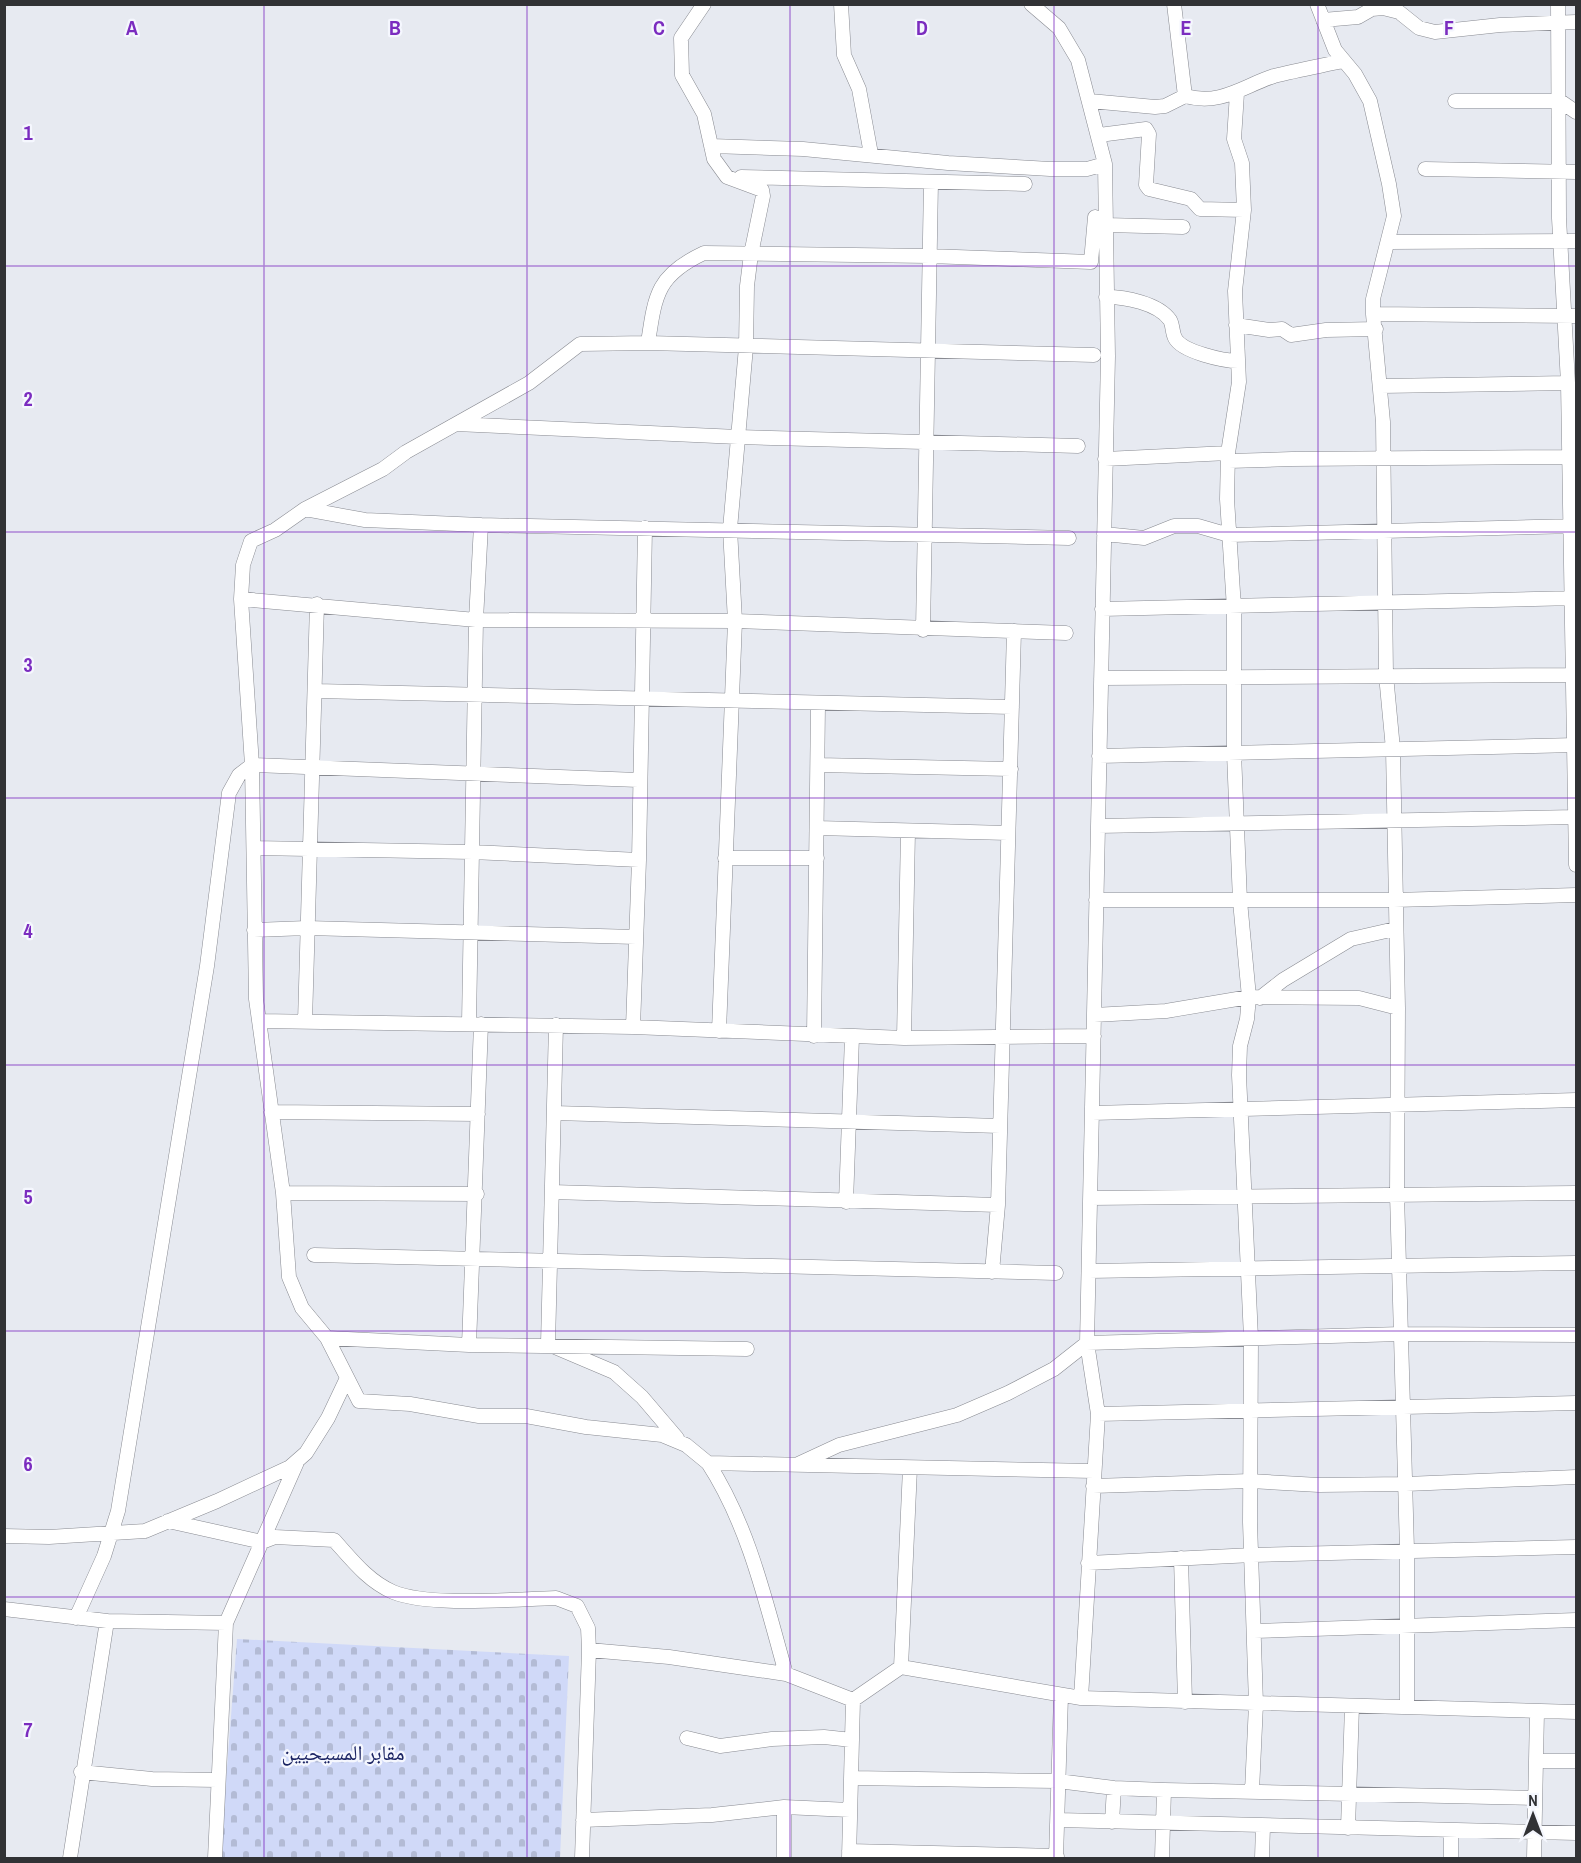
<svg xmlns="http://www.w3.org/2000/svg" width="1581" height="1863" viewBox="0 0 1581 1863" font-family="'Archivo Narrow','Noto Naskh Arabic',sans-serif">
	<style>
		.cemetery { fill: url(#cemetery-stones) }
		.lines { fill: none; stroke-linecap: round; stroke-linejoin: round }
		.minor-casing { stroke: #888a91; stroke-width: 15 }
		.minor { stroke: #fff; stroke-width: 14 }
		.grid { fill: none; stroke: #7b2cbf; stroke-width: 1.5; stroke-opacity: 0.55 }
		.labels { text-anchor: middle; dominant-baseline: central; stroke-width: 4.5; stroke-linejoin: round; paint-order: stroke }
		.park-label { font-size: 21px; fill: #1b2463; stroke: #f5f7fe }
		.grid-label { font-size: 20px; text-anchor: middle; font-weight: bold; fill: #7b2cbf; stroke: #f5f7fe; stroke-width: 4.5; stroke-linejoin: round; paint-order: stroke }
	</style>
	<defs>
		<pattern id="cemetery-stones" width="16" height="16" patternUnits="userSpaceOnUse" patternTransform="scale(1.5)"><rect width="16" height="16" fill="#d0d9f8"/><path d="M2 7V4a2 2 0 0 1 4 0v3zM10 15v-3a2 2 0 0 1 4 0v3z" fill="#b3bbd5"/></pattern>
	</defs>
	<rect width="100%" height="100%" fill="#e7eaf1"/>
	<!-- cemetery -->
	<path class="cemetery" d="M237 1639 569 1656 560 1858H220Z"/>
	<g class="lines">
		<!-- minor casing -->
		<g class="minor-casing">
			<path id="minor" d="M704 4 681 38 682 75 704 114 714 159 727 177 762 190 763 196 751 254 747 286 746 347 730 529 735 621 719 1031
				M841 4 844 55 859 89 871 154
				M1031 4 1059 28 1078 60 1105 164 1108 356 1087 1343 1098 1414 1081 1698
				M1174 4 1185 96C1221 106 1243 86 1274 76 1297 70 1320 66 1343 61
				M1317 4 1335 50 1355 74 1370 101 1389 184 1394 216 1373 299V314L1383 422 1386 675 1393 749 1398 1008 1397 1194 1407 1550V1707
				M1558 4 1559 218 1568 383 1576 865
				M1323 20 1358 17 1372 9 1383 8 1399 12 1419 28 1435 32 1500 25 1576 22
				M1237 93 1234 139 1242 163 1244 210 1235 291 1239 382 1228 453 1227 499 1234 608V753L1240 901 1249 997 1247 1019 1240 1046 1239 1075 1251 1338 1250 1522 1256 1704 1252 1791
				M1090 101 1155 107 1165 106 1185 96
				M1455 101H1560L1576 112
				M1099 135 1146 129 1149 134 1146 185 1149 189 1191 199 1200 209 1244 210
				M711 146 803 149 948 163 1050 169H1087L1105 164
				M1425 169 1576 172
				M741 177 1025 184
				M1106 225 1183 227
				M1389 242 1576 241
				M1106 297C1125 297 1158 303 1170 320 1173 325 1172 332 1175 338 1182 352 1224 361 1238 361
				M1373 314 1576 316
				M1236 325 1269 330 1282 329 1291 335 1326 330 1376 329
				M648 343C655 295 657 275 704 253L929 256 1091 262 1095 217
				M1381 386 1568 383
				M456 424 738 437 1078 446
				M1105 459 1228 453
				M1229 461 1292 459 1576 457
				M305 509 365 520 481 525 1069 538
				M1104 534 1144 538 1174 526H1198L1229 535 1576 526
				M241 599 476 620 735 621 1066 633
				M1102 609 1576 598
				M923 630 931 182
				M1101 678 1576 675
				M316 691 1012 707
				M1099 756 1576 745
				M818 765 1011 769
				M1098 826 1576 817
				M817 828 1008 833
				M254 848 472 852 639 860
				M725 858H817
				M1096 900H1394L1576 895
				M254 930 307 928 636 937
				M1260 998 1283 980 1351 939 1395 929
				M1094 1015 1166 1011 1249 997 1359 998 1398 1008
				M260 1021 633 1027 904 1038 1094 1036
				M305 1022 317 604
				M469 1023 476 620 481 525
				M556 1025 548 1344 614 1372 642 1397 677 1438
				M633 1027 639 860 645 528
				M814 1036 818 705
				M904 1038 908 831
				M271 1112 478 1114
				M554 1113 1000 1126
				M1092 1113 1576 1100
				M552 1192 998 1205
				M283 1193 477 1194
				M1090 1198 1576 1193
				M846 1202 852 1037
				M314 1255 1056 1273
				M1089 1271 1576 1263
				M992 1272 998 1205 1014 631
				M327 1338 469 1345 747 1349
				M469 1345 481 1024
				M1098 1414 1576 1403
				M708 1463C749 1526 766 1603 786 1674
				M798 1464 839 1445 957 1415 1008 1393 1054 1369 1087 1343 1401 1334 1576 1335
				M1094 1471 708 1463 686 1445 662 1435 586 1427 526 1416H479L410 1404 359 1401 327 1338 302 1308 289 1277 283 1193 256 999 252 765 241 599 243 565 251 541 275 530 305 509 383 469 406 452 529 383 580 344 648 343 1094 355
				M1093 1486 1250 1481 1319 1485 1406 1484 1576 1477
				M168 1521 262 1542 275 1537 334 1540C352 1560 368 1581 393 1592 429 1607 514 1599 556 1598L577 1606 588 1628 589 1650 669 1657 786 1674 853 1700
				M4 1536 49 1537 145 1531 217 1501 290 1467 306 1453 328 1418 347 1378
				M1181 1558 1185 1702
				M1088 1563 1253 1555 1576 1547
				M4 1609 107 1621 226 1623
				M76 1618 104 1556 118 1511 207 966 229 793 239 775 252 765 638 780
				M1254 1631 1576 1620
				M901 1667 910 1468
				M687 1738 720 1746 772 1739 824 1737 852 1740
				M1536 1761H1576
				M81 1772 152 1779 217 1780
				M851 1778 1058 1781 1114 1788 1164 1790 1535 1798
				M784 1807V1858
				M583 1820 712 1815 784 1807 850 1810
				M1058 1820 1576 1833
				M1112 1822 1114 1788
				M1348 1828 1352 1706
				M849 1851 1057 1856
				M70 1858 107 1621
				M215 1858 226 1623 298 1460
				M582 1858 589 1650
				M849 1858 853 1700 901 1667 1081 1698 1576 1712
				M1056 1858 1061 1696
				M1162 1858 1164 1790
				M1262 1858 1263 1826
				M1451 1858V1831
				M1534 1858 1537 1712"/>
		</g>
		<!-- minor -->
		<use href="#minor" class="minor"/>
	</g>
	<!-- grid -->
	<path class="grid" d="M264 4V1858M527 4V1858M790 4V1858M1054 4V1858M1318 4V1858M4 266H1576M4 532H1576M4 798H1576M4 1065H1576M4 1331H1576M4 1597H1576"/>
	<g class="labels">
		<!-- park labels -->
		<g class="park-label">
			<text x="343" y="1752">مقابر المسيحيين</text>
		</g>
	</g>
	<g class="grid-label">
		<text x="132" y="35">A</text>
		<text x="395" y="35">B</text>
		<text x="659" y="35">C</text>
		<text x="922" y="35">D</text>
		<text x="1186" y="35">E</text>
		<text x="1449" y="35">F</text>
		<text x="28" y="140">1</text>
		<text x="28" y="406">2</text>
		<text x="28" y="672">3</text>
		<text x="28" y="938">4</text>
		<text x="28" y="1204">5</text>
		<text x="28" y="1471">6</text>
		<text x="28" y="1737">7</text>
	</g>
	<!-- border -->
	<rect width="1581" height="1863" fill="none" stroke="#313235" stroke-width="12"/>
	<!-- north arrow -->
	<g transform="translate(1533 1815)" stroke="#f5f7fe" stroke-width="4.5" paint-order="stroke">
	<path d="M0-4.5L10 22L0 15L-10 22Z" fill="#313235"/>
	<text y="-9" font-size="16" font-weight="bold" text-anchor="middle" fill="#313235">N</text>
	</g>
</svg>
